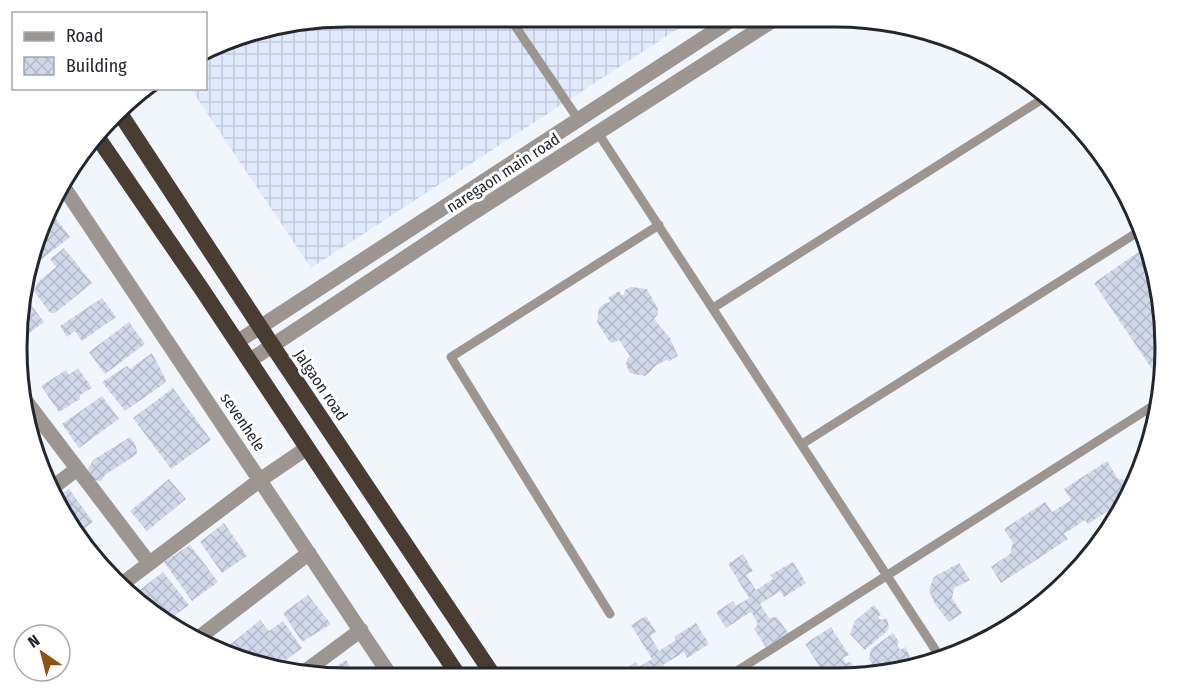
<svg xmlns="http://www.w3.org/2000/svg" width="1182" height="695" viewBox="0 0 1182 695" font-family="'Fira Sans Condensed',sans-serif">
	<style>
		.industrial { fill: url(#industrial-grid) }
		.building { fill: url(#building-cross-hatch) }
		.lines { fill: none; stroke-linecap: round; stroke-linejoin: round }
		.service { stroke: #9d9690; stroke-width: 9 }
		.minor { stroke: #9d9690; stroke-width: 15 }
		.tertiary { stroke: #9d9690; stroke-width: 15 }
		.trunk { stroke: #493d32; stroke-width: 16 }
		.labels { text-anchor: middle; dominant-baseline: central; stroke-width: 6; stroke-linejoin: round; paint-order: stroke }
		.street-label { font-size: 16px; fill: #23262d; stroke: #fff }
		.rim { fill: none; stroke: #23262d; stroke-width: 3 }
	</style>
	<defs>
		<pattern id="industrial-grid" width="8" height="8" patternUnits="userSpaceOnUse" patternTransform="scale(1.5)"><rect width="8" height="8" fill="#dfeafd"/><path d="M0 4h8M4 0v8" fill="none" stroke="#bfc9d9"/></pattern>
		<pattern id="building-cross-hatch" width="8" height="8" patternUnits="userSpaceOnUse" patternTransform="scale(1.5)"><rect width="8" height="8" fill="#d0d9ea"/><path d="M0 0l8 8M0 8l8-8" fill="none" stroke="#b2bac9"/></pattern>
	</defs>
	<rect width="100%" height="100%" fill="#f1f5fc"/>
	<!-- industrial -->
	<path class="industrial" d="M347 17H696L311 268 191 89 206 88V53L241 34Z"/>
	<!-- building -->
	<path class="building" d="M50 211 70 237 29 269 34 241Z
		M64 248 92 283 55 313H50L34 291 38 282 56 267 50 259Z
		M1140 251 1155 273 1159 283V369L1154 372 1094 283Z
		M631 287 647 289 658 309V314L654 319 670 338 678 356 669 361 666 360 654 367 651 371 645 376 630 373 626 365 627 359 630 356 619 340 612 343 609 341 597 322 599 308 606 303 611 302 608 298 619 291 621 294 624 295 625 290Z
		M25 297 44 322 28 334 21 323Z
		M102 298 116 317 82 341 75 331 67 337 60 326Z
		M129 322 145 344 105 374 89 352Z
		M152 353 166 380 165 383 125 411 102 382 127 366 130 369Z
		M78 368 92 388 80 395V399L59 412 41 386 66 370 69 375Z
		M173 388 211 440 171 469 133 418Z
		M102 396 119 419 79 448 62 424Z
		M31 435 45 451 37 459 34 454Z
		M130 437 136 446 137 454 105 475 101 481 94 480 88 469 93 460Z
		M1107 461 1118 479 1128 480 1132 477 1122 502 1088 524 1085 520 1064 534 1068 539 1001 583 991 567 1010 554 1013 543 1004 529 1045 502 1052 512 1071 500 1064 489Z
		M169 479 186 499 147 531 130 511Z
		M69 489 93 522 77 534 57 497Z
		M224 523 247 556 222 573 200 542Z
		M190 545 218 582 192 601 164 562Z
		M743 554 753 571 746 575 756 590 773 579 770 575 793 562 806 583 784 597 780 591 760 604 769 618 777 617 788 633 766 647 754 629 758 624 751 612 726 628 716 612 733 601 736 606 749 598 728 564Z
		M959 563 970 580 954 588 952 598 962 613 949 622 935 604 929 590 934 577Z
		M163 572 189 605 164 623 146 606 137 592Z
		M308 595 331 624 302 642 283 613Z
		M874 605 881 614 878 617 881 620 887 618 889 628 887 631 865 650 850 634 855 621Z
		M646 616 656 632 650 636 659 651 676 640 674 637 696 623 709 644 687 658 684 652 663 665 671 678H657L654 674 647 678H622L619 673 636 662 639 667 652 659 631 625Z
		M260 620 269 631 283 621 302 648 275 668 241 661 231 656 226 648Z
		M831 627 849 655 843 658 845 663 851 662 861 677 827 678 805 644Z
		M893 633 899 642 897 645 900 650 905 647 910 656 903 668 878 673 869 659 871 649Z
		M346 660 358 678 323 677 335 669 334 668Z"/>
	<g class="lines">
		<!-- service -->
		<path class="service" d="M509 17 578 119
			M598 133 942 660
			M1106 160 1112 170
			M713 308 1044 98
			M802 444 1138 232
			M610 614 451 357 659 225
			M726 678 1159 402"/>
		<!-- minor -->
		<path class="minor" d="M63 186 392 678
			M25 400 149 563
			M52 488 77 469
			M122 584 260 480 307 448
			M197 639 309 553
			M303 673 361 630"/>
		<!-- tertiary -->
		<path class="tertiary" d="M237 342 736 17
			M249 361 462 220 778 17"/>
		<!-- trunk -->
		<path class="trunk" d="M119 112 272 345 495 678
			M96 135 201 288 460 678"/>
	</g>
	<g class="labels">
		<!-- street labels -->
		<g class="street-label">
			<text transform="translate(503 173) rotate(-33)">naregaon main road</text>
			<text transform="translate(321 385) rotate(56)">Jalgaon road</text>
			<text transform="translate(243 422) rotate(56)">sevenhele</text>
		</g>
	</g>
	<!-- crop -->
	<path d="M0 0H1182V695H0ZM347 27H835A320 320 0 0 1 1155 347V348A320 320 0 0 1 835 668H347A320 320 0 0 1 27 348V347A320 320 0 0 1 347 27Z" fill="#fff" fill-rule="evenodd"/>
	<path class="rim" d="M347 27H835A320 320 0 0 1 1155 347V348A320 320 0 0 1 835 668H347A320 320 0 0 1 27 348V347A320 320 0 0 1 347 27Z"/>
	<!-- legend -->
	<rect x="12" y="12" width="195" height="78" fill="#ffffff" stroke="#a7a8ab" stroke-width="1.5"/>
	<rect x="24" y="32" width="30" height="9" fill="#9d9690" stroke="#a7a8ab" stroke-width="1.5"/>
	<text x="66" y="42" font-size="18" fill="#23262d">Road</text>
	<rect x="24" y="57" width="30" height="18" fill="url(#building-cross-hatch)" stroke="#a7a8ab" stroke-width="1.5"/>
	<text x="66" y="72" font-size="18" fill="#23262d">Building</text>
	<!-- north arrow -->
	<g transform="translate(42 653) rotate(325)"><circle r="28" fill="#ffffff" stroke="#a7a8ab" stroke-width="1.5"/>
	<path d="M0-4.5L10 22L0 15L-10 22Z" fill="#8e5211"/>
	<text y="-9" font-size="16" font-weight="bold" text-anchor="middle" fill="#23262d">N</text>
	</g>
</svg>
